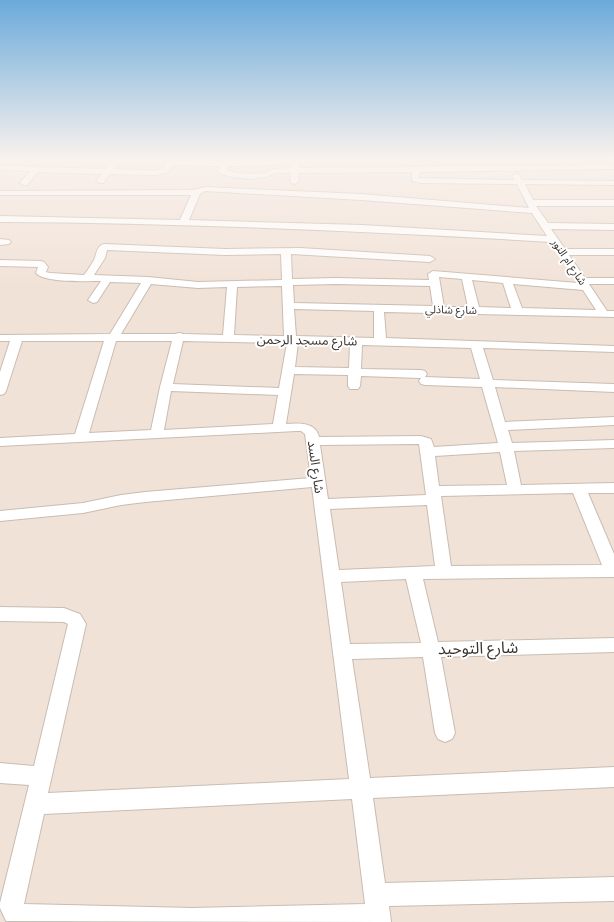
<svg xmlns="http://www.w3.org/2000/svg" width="614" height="922" viewBox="0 0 614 922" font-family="Karla,'Noto Sans Arabic',sans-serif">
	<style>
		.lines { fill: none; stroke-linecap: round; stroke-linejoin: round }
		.street-casing { stroke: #c9bcb1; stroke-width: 2 }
		.street { fill: #fff; fill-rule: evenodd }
		.labels { text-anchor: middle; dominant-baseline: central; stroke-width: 4; stroke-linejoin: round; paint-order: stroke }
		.far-street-label { font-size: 11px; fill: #39332f; stroke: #fff }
		.street-label { font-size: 13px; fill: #39332f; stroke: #fff }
		.near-street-label { font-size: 16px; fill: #39332f; stroke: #fff }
	</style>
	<rect width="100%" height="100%" fill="#f1e2d7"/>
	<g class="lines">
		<!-- street casing -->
		<g class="street-casing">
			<path id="street" d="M114 159H122L114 169 156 171 163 168 168 159H174V161H222L224 159H230V161L271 162 274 159H281L279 165H276L228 166 226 170 238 173 256 174 265 173 274 169 291 168 293 159H300L299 168 614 165V169L420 172 419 178 514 180 512 176 516 174H519L522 180 614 181V185L525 184 533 200H614V206H536L548 223 614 224V230L551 229 565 249H614V255H569L585 278H614V284H589L607 311H614V317L384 312 386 338 614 346V352L483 348 493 380 614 384V392L495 387 505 422 614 417V425L508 430 512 443 614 440V448L514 451 521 485 614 483V493H588L614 554V577L423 579 438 642 614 638V652L441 657 455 733 452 739 445 742 438 739 435 733 423 657 352 659 370 778 614 767V787L373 798 385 883 614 877V901L389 906 391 922 6 921 0 908V903L29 785 0 783V763L34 766 68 624 64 622 0 621V607L64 608 80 614 86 624 48 793 349 779 312 487 145 502 121 505 83 513 0 521V511L83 503 121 495 145 492 311 478 305 434 301 431H296L0 446V438L75 434 104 341H22L6 391 4 394 0 395V372L10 341H0V335L110 334 141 283 110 282 97 302 93 303 88 300 101 281C86 281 45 283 36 273L38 267 0 266V260L41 261 44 262 48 267 46 272 50 273 84 275C88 270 91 265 94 260 97 254 96 246 104 244L225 249 300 248 430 256 435 259 430 262 291 254 292 279 336 278 429 280 428 274 433 271 578 283 551 242C367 231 184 223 0 222V216L180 220 191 195H0V191L194 190 205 187 361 194 529 208 517 184 421 183 412 181V172L299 173 298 182 294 184 290 182 291 173H275L266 177 250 179 232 177 219 173 218 171 220 166 172 165 169 172 157 175 110 174 103 183H100L96 181 102 174 38 172 27 185H24L20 183 30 171 0 170V166L106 169ZM205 191 361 200 532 213 547 236 362 225 189 220 200 194ZM107 250 225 255 281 254 282 280 198 282 148 277 94 275 105 258ZM439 277 462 279 468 307H444ZM472 280 503 283 511 308 479 307ZM151 284 198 288 227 287 223 335 184 334 179 333 175 334H121ZM336 284 430 286 433 306 294 303 293 285ZM513 284 583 290 596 310 522 308ZM282 286 284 336 234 335 237 287ZM294 309 374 311V338L296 336ZM116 341H172L160 387 151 430 89 433ZM183 341 287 343 279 388 173 384ZM298 343 350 344 349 368 295 367ZM362 345 471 348 480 379 425 377 421 378 419 381 421 384 425 385 482 387 498 443 434 447 431 439 421 436 319 437C316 422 298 423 286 424L294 374 348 375V386L350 389H358L360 386 361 376 421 378 425 377 427 374 425 371 421 370 361 369ZM171 391 278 395 273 424 164 430ZM419 444 426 495 328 499 320 445ZM500 452 507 485 439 486 435 456ZM573 493 602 565 451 566 441 496ZM427 505 435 566 339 570 330 509ZM406 579 421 643 350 644 341 582ZM352 799 365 904 192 908 24 904 44 814Z
				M0 239 9 240 11 242 9 244 0 245Z"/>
		</g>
		<!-- street -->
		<use href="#street" class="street"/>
	</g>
	<!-- sky -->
	<linearGradient id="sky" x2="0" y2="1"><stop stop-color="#6baadb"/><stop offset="0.55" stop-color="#f9f2ed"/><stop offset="1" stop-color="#f9f2ed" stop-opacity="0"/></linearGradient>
	<rect width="614" height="288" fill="url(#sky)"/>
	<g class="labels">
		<!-- far-street labels -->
		<g class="far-street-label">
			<text transform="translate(569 262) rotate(56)">شارع ام النور</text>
			<text transform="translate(451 310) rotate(1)">شارع شاذلي</text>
		</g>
		<!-- street labels -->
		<g class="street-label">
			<text transform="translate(307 340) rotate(1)">شارع مسجد الرحمن</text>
			<text transform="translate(316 467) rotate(82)">شارع السد</text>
		</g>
		<!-- near-street labels -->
		<g class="near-street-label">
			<text transform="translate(478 648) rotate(-1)">شارع التوحيد</text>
		</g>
	</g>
</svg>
